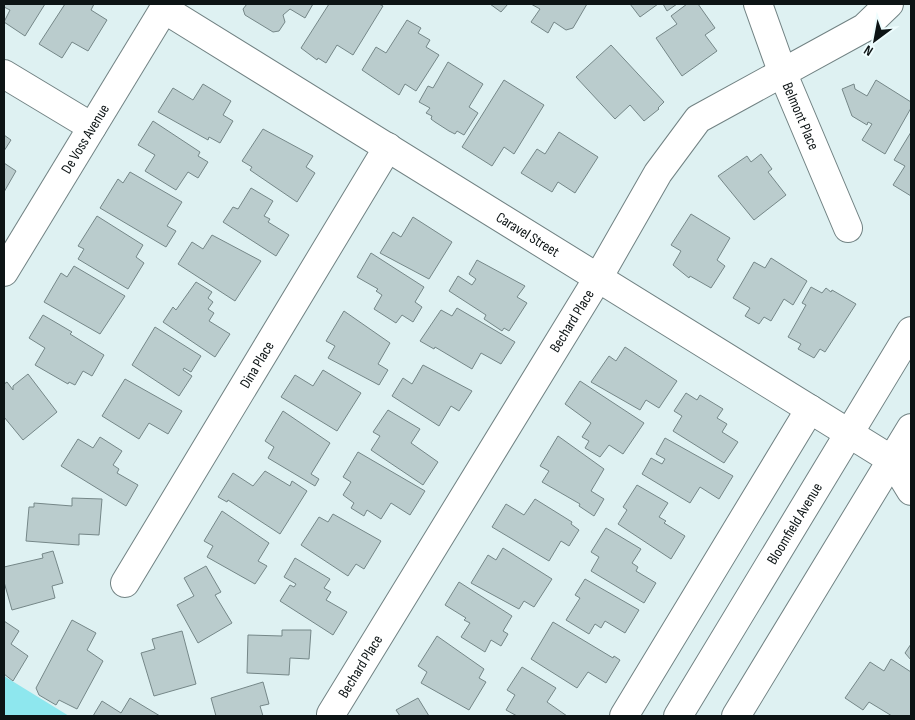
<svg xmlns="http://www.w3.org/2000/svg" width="915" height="720" viewBox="0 0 915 720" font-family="'Sofia Sans Condensed',sans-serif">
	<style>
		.green { fill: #8ee7ee }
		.building { fill: #bacccd; stroke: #758788 }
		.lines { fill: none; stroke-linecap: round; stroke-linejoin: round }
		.street-casing { stroke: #718283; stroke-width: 30 }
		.secondary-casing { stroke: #718283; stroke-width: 30 }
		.street { stroke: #fff; stroke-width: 28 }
		.secondary { stroke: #fff; stroke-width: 28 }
		.labels { text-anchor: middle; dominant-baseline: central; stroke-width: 4; stroke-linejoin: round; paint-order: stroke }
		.street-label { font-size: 15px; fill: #0d1415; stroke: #eefdfe }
	</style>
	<rect width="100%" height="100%" fill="#def1f2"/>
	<!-- green -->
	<path class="green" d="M4 676 69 716H4Z"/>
	<!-- building -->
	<path class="building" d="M4 4H45L25 36 4 22 10 10 4 7Z
		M65 4H94L91 10 107 20 88 51 72 42 62 58 39 44Z
		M247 4H313L305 18 290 9 283 15 285 22 279 31 273 32 245 15 243 9Z
		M329 4H379L383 6 353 55 337 45 326 63 318 58 317 60 301 48Z
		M490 4H508L501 12Z
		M531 4H587L573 28 566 30 554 22 548 33 531 22 540 9Z
		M630 4H658L640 17Z
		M663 4H677L667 11Z
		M687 4H698L715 28 705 35 717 51 682 76 656 38 677 24 671 16Z
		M407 20 421 28 418 33 430 40 426 47 439 55 416 91 405 84 399 95 362 70 376 47 386 53Z
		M611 45 664 102 658 108 659 109 644 121 630 105 615 119 576 77Z
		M448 62 483 84 469 107 478 113 464 135 457 131 455 134 449 131 435 122 431 119 432 116 426 113 430 108 419 102 428 86 433 88Z
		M504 80 544 105 514 154 504 147 492 166 462 147Z
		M876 80 911 102V108L885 154 862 140 872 124 868 122 867 125 852 116 842 89 854 84 855 89 867 96Z
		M203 84 231 101 223 115 233 121 220 143 209 137 208 140 158 112 173 88 193 100Z
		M153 121 200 152 198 156 208 162 198 178 188 172 176 190 145 171 155 155 138 145Z
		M263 129 313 156 306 167 315 173 297 202 250 170 252 167 242 161Z
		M559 132 598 157 575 193 558 182 552 192 521 173 537 149 545 154Z
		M911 132V196L893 185 905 166 894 160Z
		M4 135 11 140 4 151Z
		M761 154 772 169 768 172 786 195 754 220 718 176 747 156 751 162Z
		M4 163 16 171 4 192Z
		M130 172 182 202 167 226 176 231 166 247 100 208 118 179 123 183Z
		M251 188 273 201 264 216 270 219 268 222 289 235 276 256 223 222 233 207 238 209Z
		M691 214 730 238 717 260 725 266 711 288 690 276 689 278 673 265 681 251 671 245Z
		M97 216 143 245 136 257 144 263 128 289 78 259 84 249 78 246Z
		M413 217 452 242 429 279 380 253 393 232 401 237Z
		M212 235 261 261 235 301 178 264 192 242 203 249Z
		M371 253 424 287 415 302 422 307 413 322 402 315 396 323 374 309 382 295 376 291 378 289 357 277Z
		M771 258 807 281 793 305 784 299 771 321 764 317 759 324 745 316 750 308 733 298 754 262 765 268Z
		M477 260 525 286 517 297 527 303 509 331 504 328 502 331 484 319 486 315 449 291 458 276 472 285 476 279 469 274Z
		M74 266 125 296 100 334 44 302 61 273 67 277Z
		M196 282 212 292 208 298 213 302 208 309 214 313 209 321 230 334 215 357 163 322 173 307 176 310Z
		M811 287 822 293 826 288 831 292 832 290 856 304 825 352 820 349 814 358 798 349 801 344 788 337 806 305 802 303Z
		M457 308 515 342 501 364 481 353 472 369 435 347 434 349 420 341 441 310 452 316Z
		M344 311 390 343 378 364 388 370 379 385 328 358 335 346 326 341Z
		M43 315 72 332 70 334 104 355 92 376 83 371 75 385 69 382 68 384 35 365 45 348 29 338Z
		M155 327 201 356 191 372 184 368 183 370 192 376 179 396 132 365Z
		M625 347 677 381 659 408 646 400 640 410 591 382 609 356 616 361Z
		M423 365 472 391 459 411 451 406 439 426 392 396 403 378 412 384Z
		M323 370 361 393 337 431 281 397 295 375 313 386Z
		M28 374 57 412 23 440 4 417V384L7 382 13 390V386Z
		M125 379 182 411 168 434 149 423 139 439 102 416Z
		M580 381 644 423 623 454 609 445 600 457 585 448 589 441 582 437 591 423 565 404Z
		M686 393 697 400 700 395 723 409 717 418 727 424 722 432 738 442 724 463 673 431 682 416 674 411Z
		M388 410 420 429 411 443 438 462 423 485 371 450 380 436 373 432Z
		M283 411 330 443 311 474 319 479 315 486 268 458 274 447 265 441Z
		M558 436 604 469 591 491 604 499 594 516 579 506 580 504 542 482 549 471 540 466Z
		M100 437 122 451 113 465 119 469 117 473 138 485 126 506 61 466 78 439 93 448Z
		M665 438 733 476 719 499 700 487 690 503 642 474 651 458 662 464 665 459 656 454Z
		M358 452 425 491 410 515 391 503 381 519 367 510 364 516 351 508 354 503 343 495 351 482 343 477Z
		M265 471 290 486 292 481 307 491 280 534 228 500 227 502 218 497 233 473 253 486Z
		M637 485 668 503 659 517 666 521 664 523 685 536 671 559 618 524 627 510 623 507Z
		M72 498 102 499 99 535 79 534V545L26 541 29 507H34V503L72 506Z
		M535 499 572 522 571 524 579 530 569 546 561 541 549 561 492 527 506 504 524 515Z
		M222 511 269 543 258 561 267 566 255 584 207 557 213 546 204 541Z
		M333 514 381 541 364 569 356 564 348 576 301 545 319 517 328 522Z
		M606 528 641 549 632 563 638 567 636 571 656 583 644 603 591 571 599 557 591 552Z
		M503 548 552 579 534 607 524 601 519 609 471 583 488 555 496 560Z
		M53 551 63 583 52 586 55 598 12 610 4 582V567L43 558 42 554Z
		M295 558 330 579 324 588 331 592 326 600 347 612 333 635 280 601 290 585 294 587 296 584 284 577Z
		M206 566 221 592 215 595 232 623 198 643 177 605 194 596 184 578Z
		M585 579 639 610 625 633 605 621 601 628 595 624 589 634 566 620 580 598 575 595Z
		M459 582 512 616 503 631 508 634 501 646 491 640 485 652 461 637 470 623 464 620 466 618 445 605Z
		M72 620 96 633 87 650 103 661 77 709 59 700 56 705 39 695 36 688Z
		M4 621 19 631 11 644 28 656 13 681 4 674Z
		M553 622 613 658 614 656 620 660 606 683 588 672 577 688 531 659Z
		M282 630H311L309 659 290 658 289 675 247 673 248 635 282 636Z
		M182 631 196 684 154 696 141 653 155 649 152 639Z
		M437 636 484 669 479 678 486 682 469 710 421 683 427 672 418 666Z
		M911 644V660L905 653Z
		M891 659 911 672V716H892L869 702 863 710 845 698 870 662 884 671Z
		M522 667 556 688 547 702 567 716H517L506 710 515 695 507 690Z
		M263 682 269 704 260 706 263 716H216L211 698Z
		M130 698 160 716H93L102 701 121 713Z
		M418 698 429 716H400L396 710Z"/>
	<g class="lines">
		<!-- street casing -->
		<g class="street-casing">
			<g id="street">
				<path id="s1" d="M758 4 783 74 848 228"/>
				<path id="s2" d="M164 9 892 460 911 462"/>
				<path d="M4 74 92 127"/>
				<path id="s3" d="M4 272 167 4"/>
				<path d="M892 460 911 491"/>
				<path id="s4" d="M125 583 388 147"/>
				<path id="s5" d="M331 714 598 278 658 173 698 119 864 28 889 4"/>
				<path d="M624 716 810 409"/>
			</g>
		</g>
		<!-- secondary casing -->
		<g class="secondary-casing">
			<g id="secondary">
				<path id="s6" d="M678 716 911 331"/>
				<path d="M736 716 911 428"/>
			</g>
		</g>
		<!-- street -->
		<use href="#street" class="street"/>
		<!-- secondary -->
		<use href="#secondary" class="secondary"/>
	</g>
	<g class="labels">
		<!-- street labels -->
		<g class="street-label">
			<text stroke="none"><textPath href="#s1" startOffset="120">Belmont Place</textPath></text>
			<text stroke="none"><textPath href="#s3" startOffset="156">De Voss Avenue</textPath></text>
			<text stroke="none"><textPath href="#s2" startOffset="428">Caravel Street</textPath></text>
			<text stroke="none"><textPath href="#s5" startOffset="461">Bechard Place</textPath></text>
			<text stroke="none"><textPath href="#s4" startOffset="255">Dina Place</textPath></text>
			<text stroke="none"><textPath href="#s6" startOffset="225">Bloomfield Avenue</textPath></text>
			<text stroke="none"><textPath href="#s5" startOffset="56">Bechard Place</textPath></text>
		</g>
	</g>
	<!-- border -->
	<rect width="915" height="720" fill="none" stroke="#0d1415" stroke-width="10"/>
	<!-- north arrow -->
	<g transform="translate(875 40) rotate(212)" stroke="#eefdfe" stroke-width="4" paint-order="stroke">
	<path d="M0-4L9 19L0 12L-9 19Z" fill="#0d1415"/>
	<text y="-8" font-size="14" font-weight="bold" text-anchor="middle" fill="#0d1415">N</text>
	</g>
</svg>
